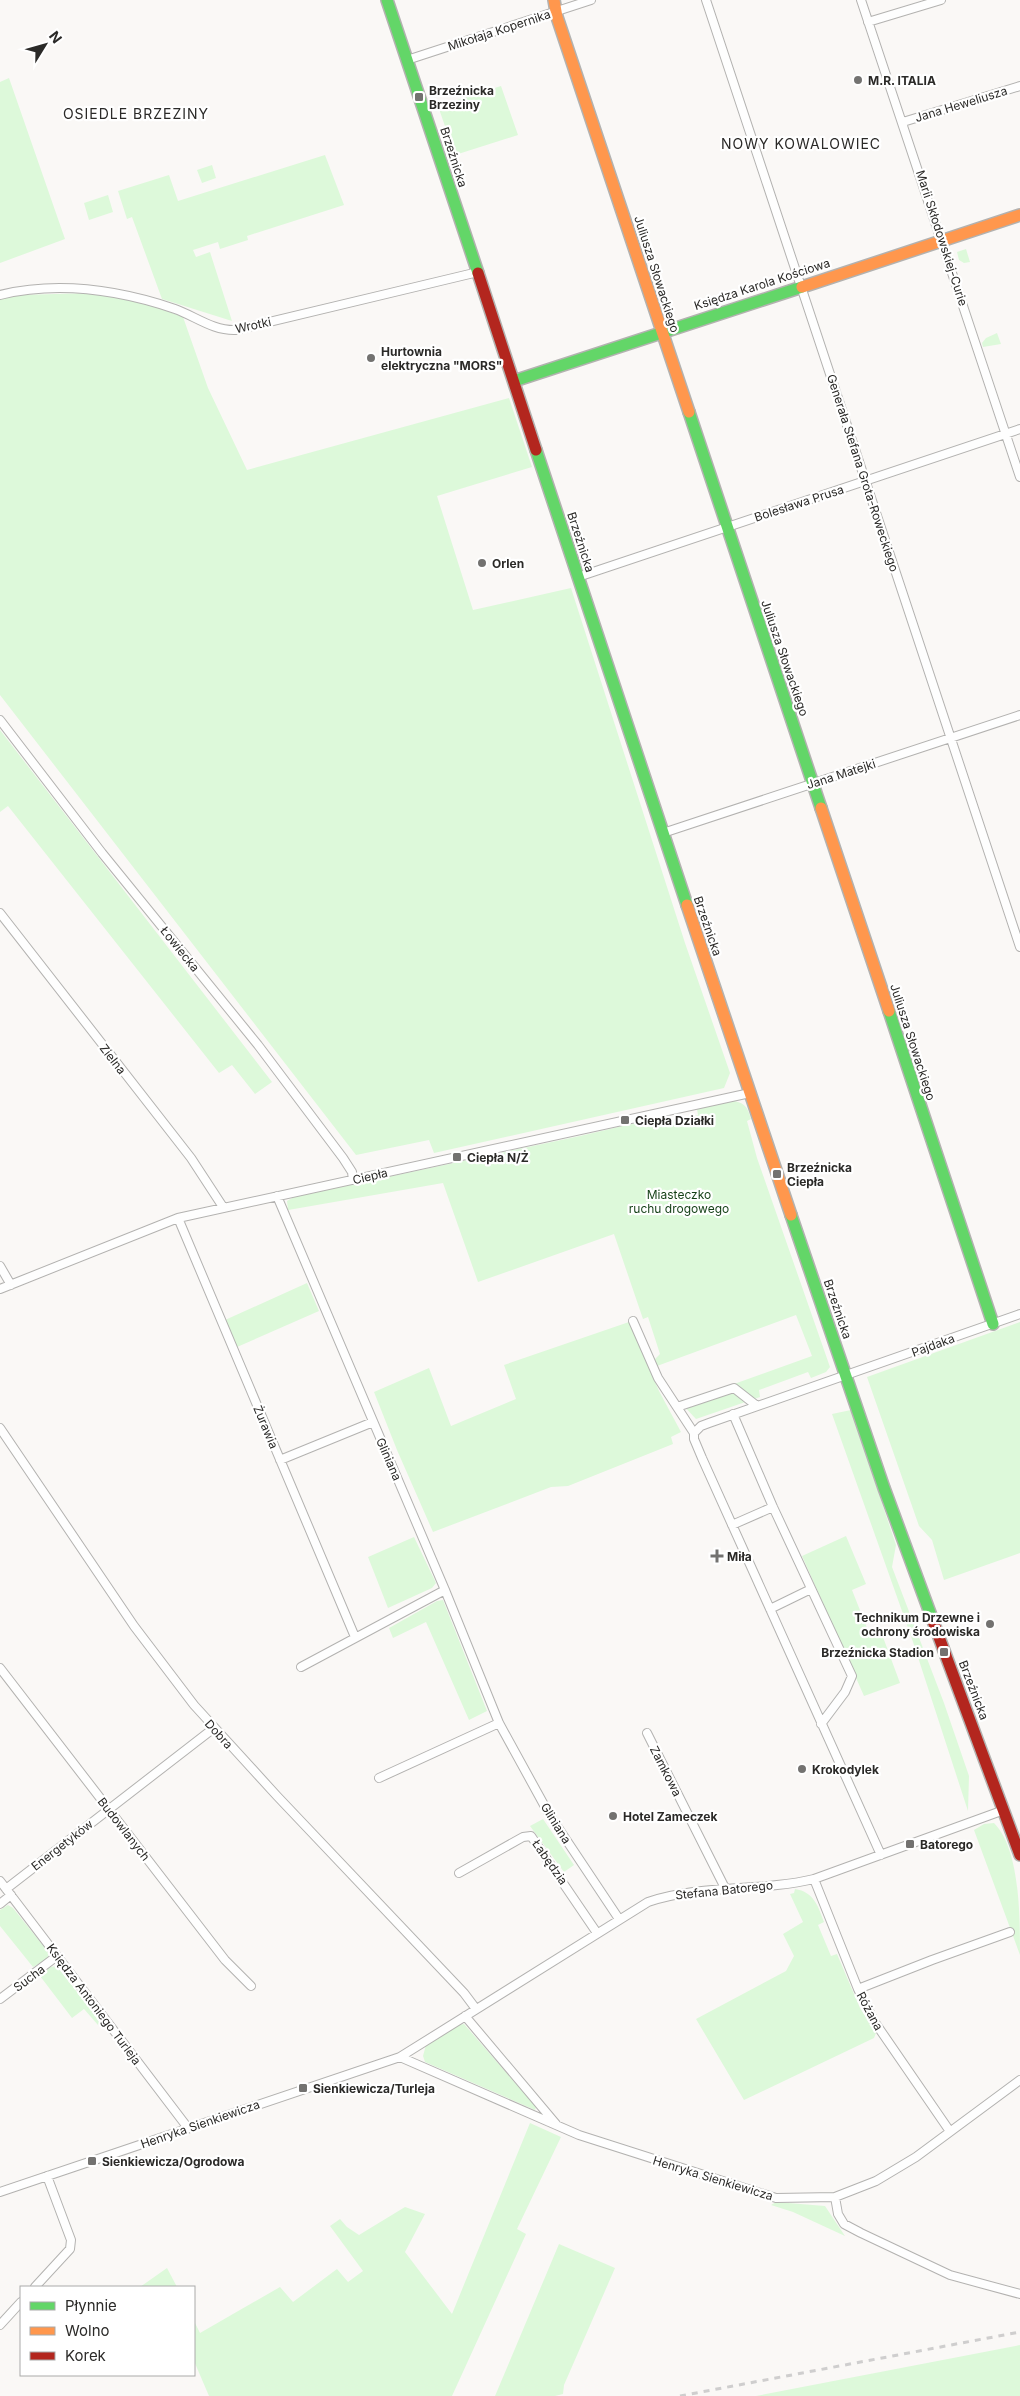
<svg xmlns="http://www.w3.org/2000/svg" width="1020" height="2396" viewBox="0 0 1020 2396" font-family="Inter,sans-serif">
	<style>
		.green { fill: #ddf9da }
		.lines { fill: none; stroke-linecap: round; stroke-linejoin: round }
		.street-casing { stroke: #b3b2b0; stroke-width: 10 }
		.fast-casing { stroke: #b3b2b0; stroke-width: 14 }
		.slow-casing { stroke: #b3b2b0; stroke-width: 14 }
		.jam-casing { stroke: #b3b2b0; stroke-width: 14 }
		.street { stroke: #fefefe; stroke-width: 8 }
		.fast { stroke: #63d668; stroke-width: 11 }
		.slow { stroke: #ff974d; stroke-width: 11 }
		.jam { stroke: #b3261e; stroke-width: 11 }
		.rail { stroke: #cfcece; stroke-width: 3; stroke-dasharray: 6 6; stroke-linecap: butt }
		.poi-dot { fill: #737270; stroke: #fff; stroke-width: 2 }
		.labels { text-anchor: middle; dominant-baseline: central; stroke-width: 4.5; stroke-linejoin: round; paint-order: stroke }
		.street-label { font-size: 12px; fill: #2b2a28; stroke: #fff }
		.poi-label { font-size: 12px; font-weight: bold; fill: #2b2a28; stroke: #fff; text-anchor: start }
		.park-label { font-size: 12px; fill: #133f15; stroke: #fff }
		.neighbourhood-label { font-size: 14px; letter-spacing: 1px; fill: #2b2a28; stroke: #fff }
	</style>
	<rect width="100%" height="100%" fill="#faf8f6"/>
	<!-- green -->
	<path class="green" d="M9 78 65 239 0 263V82Z
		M501 86 518 135 455 155 438 106Z
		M325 155 344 205 247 236 248 240 220 249 218 242 193 250 196 257 210 252 232 321 162 299 132 217 127 219 118 191 169 175 178 201Z
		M212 165 216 178 202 183 197 170Z
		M108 195 113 212 89 220 84 203Z
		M966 249 970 262 964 263 959 260 957 252Z
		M93 293 151 305 183 317 208 388 247 470 509 398 532 467 437 496 473 610 571 588 685 943 730 1073 724 1088 434 1153 429 1140 356 1155 0 695V299L18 295Z
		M997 333 1001 344 983 347 982 343 986 338Z
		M0 730 272 1082 255 1094 232 1065 219 1073 8 806 0 812Z
		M734 1101C746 1103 748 1109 751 1119L747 1121 757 1158 830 1367 826 1372 811 1378 808 1372 759 1390 760 1397 696 1419 681 1403 812 1356 796 1315 657 1366 655 1359 660 1354 648 1317 643 1319 614 1234 478 1282 443 1183 294 1209 288 1210 287 1201 294 1197 580 1136 661 1117 663 1124 698 1115 697 1109Z
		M307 1283 319 1311 237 1347 225 1320Z
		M629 1322 659 1391 681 1432 671 1437 673 1444 568 1486 551 1487 433 1532 397 1450 374 1392 429 1368 451 1426 516 1399 504 1365Z
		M1020 1322V1553L944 1580 932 1540 919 1526 867 1377Z
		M851 1410 896 1545 892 1567 944 1703 969 1776 968 1811 913 1642 832 1414Z
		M846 1536 866 1584 852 1590 869 1633 880 1629 900 1683 864 1696 802 1556Z
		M414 1537 436 1583 432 1588 388 1608 368 1557Z
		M443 1600 487 1711 469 1720 426 1622 393 1638 389 1628 437 1601Z
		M543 1819 574 1865 564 1872 530 1826Z
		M994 1823C1020 1849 1020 1916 1020 1955L974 1830 984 1824Z
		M795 1889C814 1892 818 1906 824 1922L818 1925 831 1956 837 1954 860 2008 876 2033 874 2038 744 2100 696 2019 786 1971 794 1956 783 1934 803 1922 790 1894 794 1893Z
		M8 1905 13 1908 49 1953 47 1959 33 1967 0 1926V1910Z
		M57 1966 100 2022 98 2025 84 2009 72 2018 40 1976 50 1967Z
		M464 2024 536 2107 535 2110 425 2062 423 2056 426 2045 458 2025Z
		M530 2123 561 2137 517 2229 526 2234 452 2396H209L194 2361V2321L200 2333 280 2287 293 2302 337 2269 348 2282 363 2271 330 2226 340 2219 347 2227 359 2235 405 2207 425 2214 405 2252 452 2314Z
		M776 2202 825 2206 845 2236 793 2212 771 2205Z
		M559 2244 615 2268 564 2385 563 2394 555 2396H495Z
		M167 2268 177 2287H140Z
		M1020 2345V2396H756Z"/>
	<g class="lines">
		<!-- street casing -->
		<g class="street-casing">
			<path id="street" d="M706 0 1020 947
				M861 0 1020 477
				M868 22 941 0
				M407 60 591 0
				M903 122 1020 86
				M0 295C58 281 119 290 175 309 195 316 213 331 236 330L478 272
				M578 577 1020 429
				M0 720 102 853 258 1045 343 1158 352 1172 353 1180
				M663 833 1020 715
				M0 913 191 1158 223 1207
				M277 1196 445 1590 499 1723 549 1814 619 1919
				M178 1218 355 1637
				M0 1266 11 1285
				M0 1289 178 1218 750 1093
				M633 1321 658 1378 694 1433V1439L702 1458 881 1855
				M677 1407 734 1388 757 1406
				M733 1414 773 1507 852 1676 845 1692 821 1724
				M0 1428 134 1626 194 1705 277 1796 464 1993 476 2009
				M694 1433 701 1426 709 1423 1020 1314
				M280 1460 373 1422
				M732 1525 773 1507
				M770 1609 811 1589
				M301 1667 445 1590
				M0 1668 225 1960 251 1986
				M647 1733 726 1890
				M379 1778 499 1723
				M459 1873 523 1837 531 1836 597 1933
				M814 1879 858 1989 874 2021 949 2130
				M0 1881 188 2128
				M6 1889 214 1728
				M0 1904 11 1895
				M858 1989 932 1960 1010 1932
				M0 1999 57 1956
				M465 2016 556 2124
				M400 2057 579 2135 776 2198 835 2197 876 2181 916 2157 1020 2080
				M0 2192 400 2057 648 1902C701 1884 760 1892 814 1879L1004 1810
				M835 2197 838 2214 844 2224 861 2233 950 2275 1020 2294
				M35 2287 70 2249 71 2240 47 2176
				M0 2325 21 2302"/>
		</g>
		<!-- fast casing -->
		<g class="fast-casing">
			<path id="fast" d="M387 0 478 273
				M514 381 802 287
				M689 412 821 808
				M536 450 687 905
				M889 1011 993 1324
				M791 1215 884 1488 933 1621"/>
		</g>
		<!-- slow casing -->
		<g class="slow-casing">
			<path id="slow" d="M554 0 557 17 689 412
				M802 287 1020 215
				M821 808 889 1011
				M687 905 791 1215"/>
		</g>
		<!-- jam casing -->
		<g class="jam-casing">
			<path id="jam" d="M478 273 536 450
				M933 1621 1020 1855"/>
		</g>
		<!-- street -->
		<use href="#street" class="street"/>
		<!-- fast -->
		<use href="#fast" class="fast"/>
		<!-- slow -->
		<use href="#slow" class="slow"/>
		<!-- jam -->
		<use href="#jam" class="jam"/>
		<!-- rail -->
		<path class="rail" d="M680 2396 1020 2332"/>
	</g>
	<!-- markers -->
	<g class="poi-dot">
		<circle cx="858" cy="80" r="5"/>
		<rect x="414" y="92" width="10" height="10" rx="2.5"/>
		<circle cx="371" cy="358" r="5"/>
		<circle cx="482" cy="563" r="5"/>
		<rect x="620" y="1115" width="10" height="10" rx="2.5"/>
		<rect x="452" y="1152" width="10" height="10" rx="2.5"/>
		<rect x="772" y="1169" width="10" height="10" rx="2.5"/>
		<path d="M714.5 1548.5h5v5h5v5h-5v5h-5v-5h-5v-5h5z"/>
		<circle cx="990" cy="1624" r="5"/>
		<rect x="939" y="1647" width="10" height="10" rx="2.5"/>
		<circle cx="802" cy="1769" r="5"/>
		<circle cx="613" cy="1816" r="5"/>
		<rect x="905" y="1839" width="10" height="10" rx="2.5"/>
		<rect x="298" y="2083" width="10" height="10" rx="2.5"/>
		<rect x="87" y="2156" width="10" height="10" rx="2.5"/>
	</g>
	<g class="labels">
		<!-- street labels -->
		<g class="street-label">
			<text transform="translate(499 30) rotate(-18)">Mikołaja Kopernika</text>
			<text transform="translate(961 104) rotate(-17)">Jana Heweliusza</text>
			<text transform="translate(454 157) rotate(72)">Brzeźnicka</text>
			<text transform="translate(942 238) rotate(72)">Marii Skłodowskiej-Curie</text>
			<text transform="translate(657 274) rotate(72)">Juliusza Słowackiego</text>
			<text transform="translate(762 284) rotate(-18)">Księdza Karola Kościowa</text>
			<text transform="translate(253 325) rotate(-12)">Wrotki</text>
			<text transform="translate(863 473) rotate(72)">Generała Stefana Grota-Roweckiego</text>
			<text transform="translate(799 503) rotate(-18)">Bolesława Prusa</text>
			<text transform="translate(581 542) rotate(72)">Brzeźnicka</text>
			<text transform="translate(785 658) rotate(71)">Juliusza Słowackiego</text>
			<text transform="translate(841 774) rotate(-18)">Jana Matejki</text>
			<text transform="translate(708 926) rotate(71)">Brzeźnicka</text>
			<text transform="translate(180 949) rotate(51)">Łowiecka</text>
			<text transform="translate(913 1042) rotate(72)">Juliusza Słowackiego</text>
			<text transform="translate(113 1059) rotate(52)">Zielna</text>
			<text transform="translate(370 1176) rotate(-13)">Ciepła</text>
			<text transform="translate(838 1309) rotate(71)">Brzeźnicka</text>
			<text transform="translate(933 1345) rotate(-20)">Pajdaka</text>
			<text transform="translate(266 1427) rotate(67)">Żurawia</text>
			<text transform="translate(389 1459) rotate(66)">Gliniana</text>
			<text transform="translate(974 1690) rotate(69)">Brzeźnicka</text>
			<text transform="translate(219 1734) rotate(48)">Dobra</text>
			<text transform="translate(666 1771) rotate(63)">Zamkowa</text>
			<text transform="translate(556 1823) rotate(58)">Gliniana</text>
			<text transform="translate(124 1829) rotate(52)">Budowlanych</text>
			<text transform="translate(62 1845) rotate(-38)">Energetyków</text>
			<text transform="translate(550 1862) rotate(55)">Łabędzia</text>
			<text transform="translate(724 1890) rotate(-6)">Stefana Batorego</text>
			<text transform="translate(29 1978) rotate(-37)">Sucha</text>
			<text transform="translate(94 2004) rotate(53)">Księdza Antoniego Turleja</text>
			<text transform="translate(870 2011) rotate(62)">Różana</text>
			<text transform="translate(200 2124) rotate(-19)">Henryka Sienkiewicza</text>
			<text transform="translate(713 2178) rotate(17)">Henryka Sienkiewicza</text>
		</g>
		<!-- poi labels -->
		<g class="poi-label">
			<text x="868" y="80">M.R. ITALIA</text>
			<text x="429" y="90">Brzeźnicka<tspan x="429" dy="14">Brzeziny</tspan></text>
			<text x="381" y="351">Hurtownia<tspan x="381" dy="14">elektryczna "MORS"</tspan></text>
			<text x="492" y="563">Orlen</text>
			<text x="635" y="1120">Ciepła Działki</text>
			<text x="467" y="1157">Ciepła N/Ż</text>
			<text x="787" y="1167">Brzeźnicka<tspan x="787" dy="14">Ciepła</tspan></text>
			<text x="727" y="1556">Miła</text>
			<text x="980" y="1617" text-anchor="end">Technikum Drzewne i<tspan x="980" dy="14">ochrony środowiska</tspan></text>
			<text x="934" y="1652" text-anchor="end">Brzeźnicka Stadion</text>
			<text x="812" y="1769">Krokodylek</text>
			<text x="623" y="1816">Hotel Zameczek</text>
			<text x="920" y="1844">Batorego</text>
			<text x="313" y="2088">Sienkiewicza/Turleja</text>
			<text x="102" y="2161">Sienkiewicza/Ogrodowa</text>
		</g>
		<!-- park labels -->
		<g class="park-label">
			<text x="679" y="1194">Miasteczko<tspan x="679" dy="14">ruchu drogowego</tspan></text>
		</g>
		<!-- neighbourhood labels -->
		<g class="neighbourhood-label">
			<text x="136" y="113">OSIEDLE BRZEZINY</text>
			<text x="801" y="143">NOWY KOWALOWIEC</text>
		</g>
	</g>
	<!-- legend -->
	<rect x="20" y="2286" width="175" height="90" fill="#ffffff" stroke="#aaaaa9"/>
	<rect x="30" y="2302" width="25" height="8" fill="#63d668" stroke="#aaaaa9"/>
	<text x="65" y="2311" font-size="15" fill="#2b2a28">Płynnie</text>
	<rect x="30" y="2327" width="25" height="8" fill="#ff974d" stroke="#aaaaa9"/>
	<text x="65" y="2336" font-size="15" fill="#2b2a28">Wolno</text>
	<rect x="30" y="2352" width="25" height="8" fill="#b3261e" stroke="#aaaaa9"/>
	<text x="65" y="2361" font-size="15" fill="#2b2a28">Korek</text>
	<!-- north arrow -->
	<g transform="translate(45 45) rotate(53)" stroke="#ffffff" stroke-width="4" paint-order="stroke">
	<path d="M0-4L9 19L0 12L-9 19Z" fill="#2b2a28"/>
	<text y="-8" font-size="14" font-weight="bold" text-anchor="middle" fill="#2b2a28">N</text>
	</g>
</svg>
